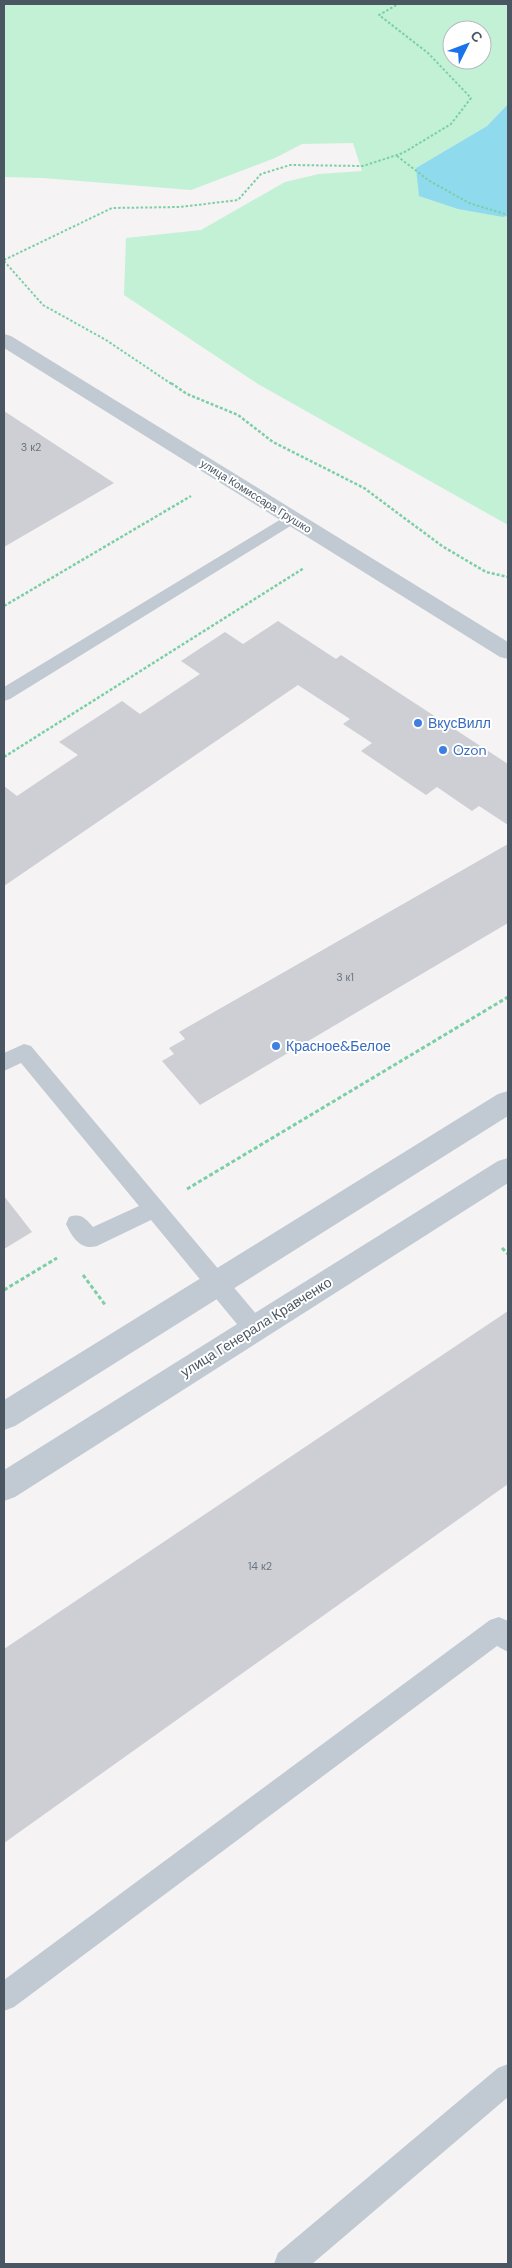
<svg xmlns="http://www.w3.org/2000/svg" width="512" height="2268" viewBox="0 0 512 2268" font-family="'DM Sans',sans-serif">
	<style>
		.green { fill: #c3f1d5; fill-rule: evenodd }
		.water { fill: #90daee }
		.building { fill: #cdcfd5 }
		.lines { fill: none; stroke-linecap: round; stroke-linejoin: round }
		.path-far2 { stroke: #7ad0a6; stroke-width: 2; stroke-dasharray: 2.5 2; stroke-linecap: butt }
		.path-far1 { stroke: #7ad0a6; stroke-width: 2.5; stroke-dasharray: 3 2; stroke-linecap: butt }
		.path { stroke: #7ad0a6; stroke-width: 3; stroke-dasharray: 4 2.5; stroke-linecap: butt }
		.service { fill: #c1cad2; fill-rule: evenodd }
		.minor { fill: #c1cad2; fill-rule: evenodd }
		.shop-dot { fill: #3f7fe0; stroke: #fff; stroke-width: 2 }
		.labels { text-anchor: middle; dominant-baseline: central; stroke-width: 4; stroke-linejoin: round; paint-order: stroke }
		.number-label { font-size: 11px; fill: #6b747e }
		.far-street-label { font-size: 11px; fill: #4a5661; stroke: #fff }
		.shop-label { font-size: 14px; fill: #366cbe; stroke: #fff; text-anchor: start }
		.street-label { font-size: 14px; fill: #4a5661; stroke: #fff }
	</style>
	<rect width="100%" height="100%" fill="#f5f3f3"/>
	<!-- green -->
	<path class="green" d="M4 4H508V104L487 126 416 168 503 217 508 216V525L258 384 124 295 126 238 201 230 285 182 319 174 362 171 353 143 302 144 275 158 191 190 43 178 4 177ZM452 30H482V60H452Z"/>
	<!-- water -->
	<path class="water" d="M508 104V216L503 217 458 209 419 196 416 168 487 126Z"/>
	<!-- building -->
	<path class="building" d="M4 411 114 483 4 547Z
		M278 621 336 659 341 655 508 764V825L479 806 472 811 437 787 426 795 361 751 372 743 343 724 350 719 298 685 4 886V786L17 796 78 755 59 742 122 701 140 714 200 674 181 661 225 632 243 644Z
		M508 844V923L200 1105 162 1061 174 1054 169 1048 185 1039 179 1032Z
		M4 1196 32 1232 4 1249Z
		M508 1311V1484L4 1843V1649Z"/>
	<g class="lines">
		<!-- path-far2 -->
		<path class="path-far2" d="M397 156 428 180 469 203 508 215
			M4 260 112 208 180 207 238 200 261 174 290 165 363 166 403 153 451 124 471 98 428 53 379 15 398 4
			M4 261 43 305 106 340 173 385"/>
		<!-- path-far1 -->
		<path class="path-far1" d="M171 383 187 394 238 415 273 442 364 488 442 546 486 572 508 577
			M4 606 191 496
			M4 757 304 568"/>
		<!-- path -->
		<path class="path" d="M187 1189 508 997
			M502 1248 508 1254
			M83 1275 106 1306
			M4 1290 57 1258"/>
		<!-- service -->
		<path class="service" d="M291 513 297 514 299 518 297 522 10 699 4 701V687Z
			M24 1044 31 1046 262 1321 265 1328 262 1335 254 1338 246 1335 151 1220 97 1246C81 1251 72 1237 66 1224L69 1217C81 1213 85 1218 93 1227L139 1206 21 1063 4 1071V1053Z
			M499 1617 508 1621V1652L497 1646 14 2007 4 2011V1980L490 1620Z
			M508 2064V2097L312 2264H274L278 2253 498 2068Z"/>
		<!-- minor -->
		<path class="minor" d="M4 334 11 336 508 642V659L500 657 4 348Z
			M508 1091V1116L15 1426 4 1430V1400L498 1094Z
			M508 1158V1183L15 1497 4 1501V1470L498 1161Z"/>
	</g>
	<!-- markers -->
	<g class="shop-dot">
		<circle cx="418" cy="723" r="5"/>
		<circle cx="443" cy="750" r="5"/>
		<circle cx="276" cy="1046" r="5"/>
	</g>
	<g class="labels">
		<!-- number labels -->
		<g class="number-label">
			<text x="31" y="447">3 к2</text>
			<text x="345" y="977">3 к1</text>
			<text x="260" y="1566">14 к2</text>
		</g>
		<!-- far-street labels -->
		<g class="far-street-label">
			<text transform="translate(256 496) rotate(32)">улица Комиссара Грушко</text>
		</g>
		<!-- shop labels -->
		<g class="shop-label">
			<text x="428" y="723">ВкусВилл</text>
			<text x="453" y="750">Ozon</text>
			<text x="286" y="1046">Красное&amp;Белое</text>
		</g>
		<!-- street labels -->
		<g class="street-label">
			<text transform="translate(256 1327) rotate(-32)">улица Генерала Кравченко</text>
		</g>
	</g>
	<!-- border -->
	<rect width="512" height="2268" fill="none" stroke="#4a5661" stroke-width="10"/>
	<!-- north arrow -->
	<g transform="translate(467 45) rotate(48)"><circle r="24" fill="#ffffff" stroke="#b7bbc0"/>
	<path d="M0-4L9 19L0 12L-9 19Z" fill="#1a73e8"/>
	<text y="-8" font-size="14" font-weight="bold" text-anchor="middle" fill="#4a5661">С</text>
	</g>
</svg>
